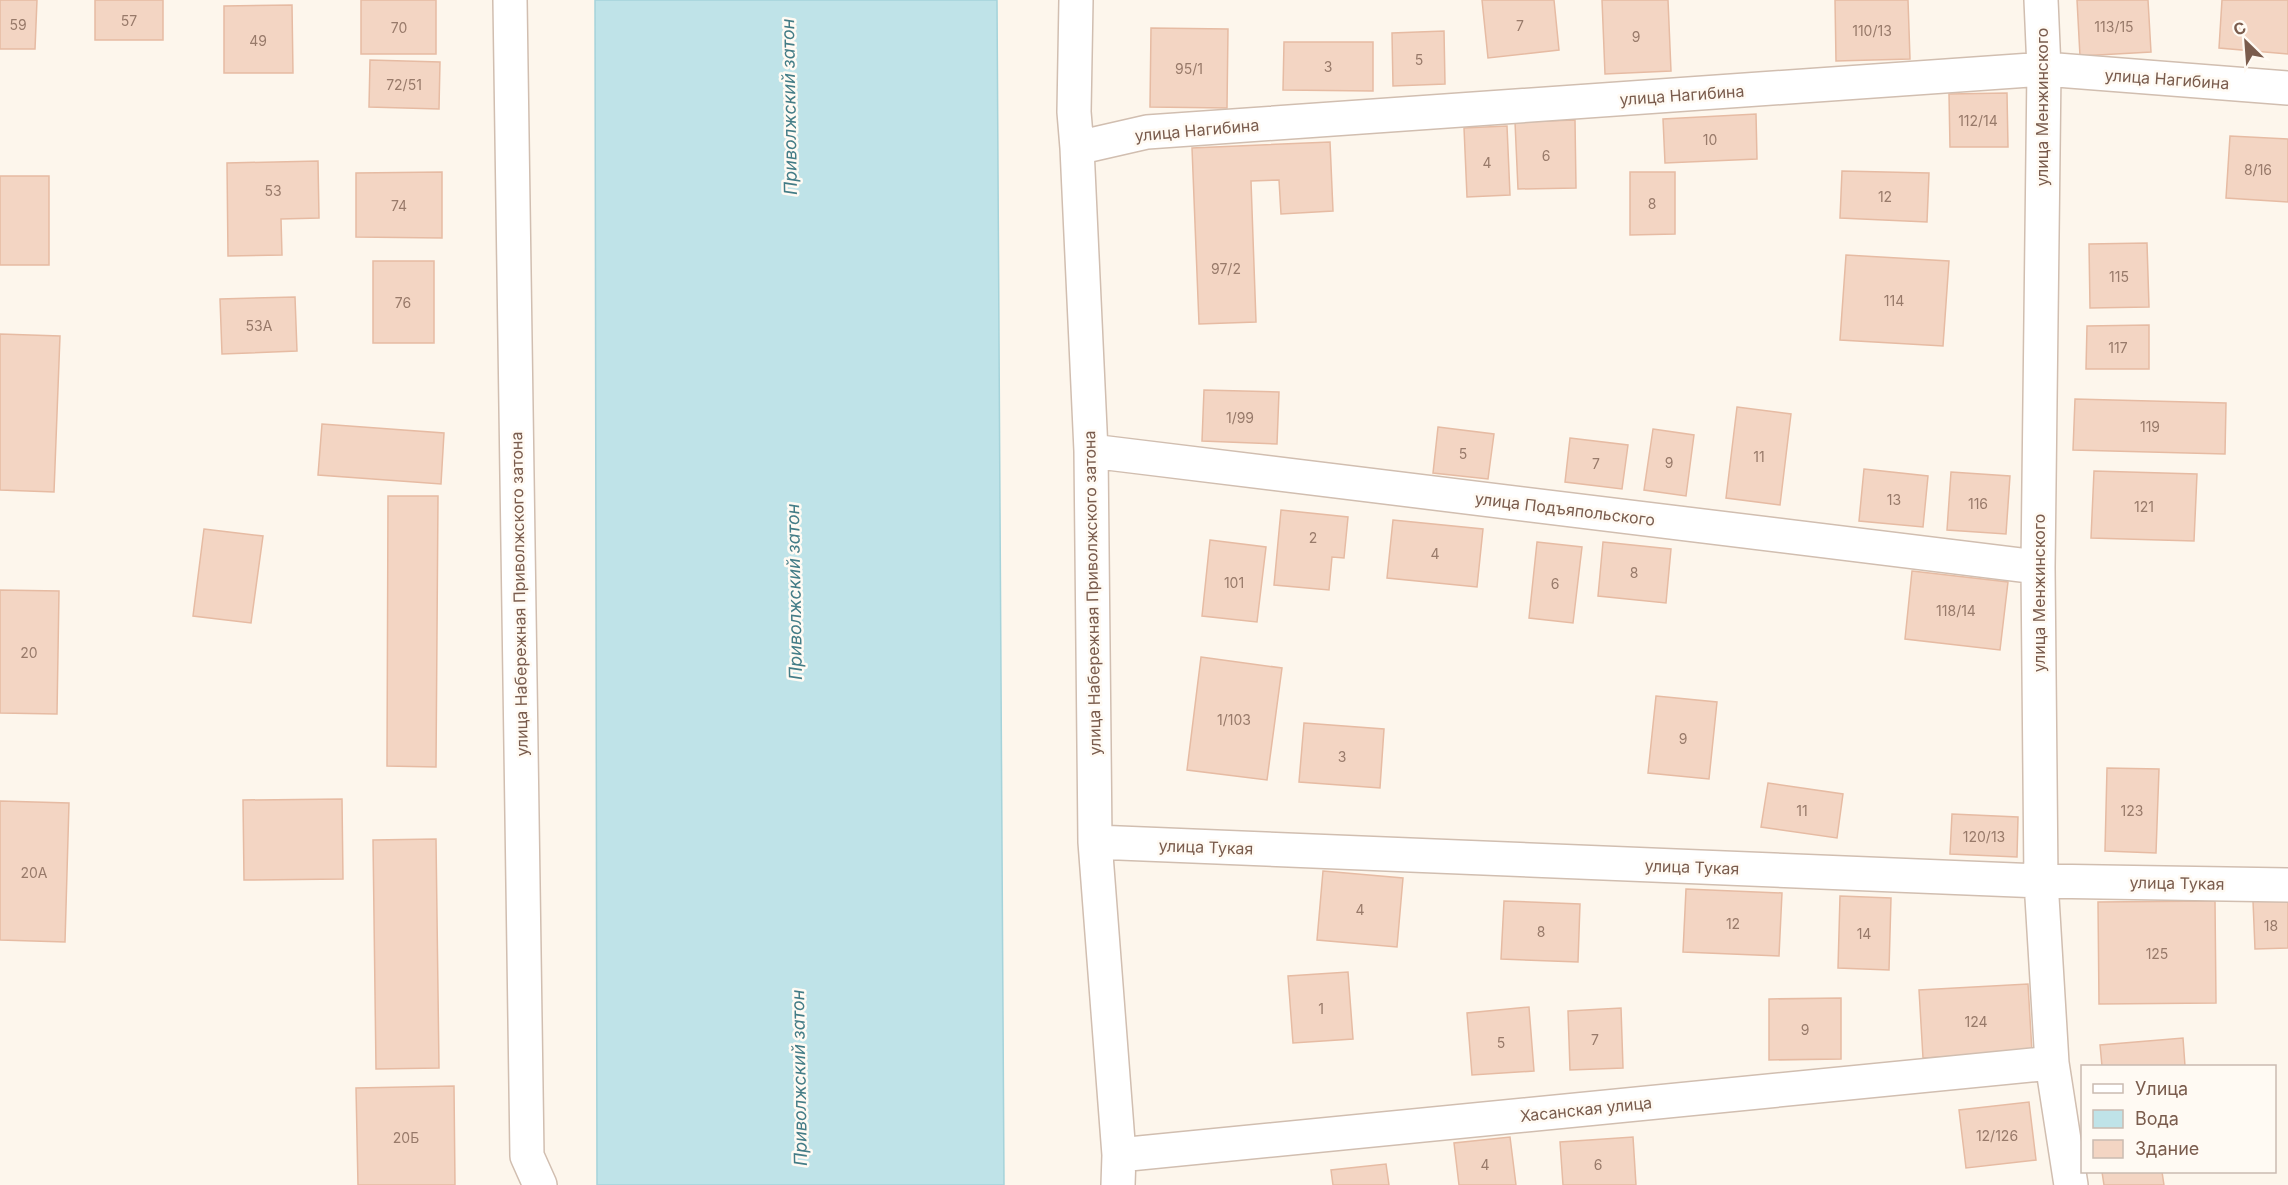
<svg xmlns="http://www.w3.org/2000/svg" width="2288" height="1185" viewBox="0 0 2288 1185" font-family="Inter,sans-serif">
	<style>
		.water { fill: #bfe3e8; stroke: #a5d3da; stroke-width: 1.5 }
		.building { fill: #f3d5c3; stroke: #e6bba3; stroke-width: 1.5 }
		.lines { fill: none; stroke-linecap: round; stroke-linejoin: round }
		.minor-casing { stroke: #d1beb0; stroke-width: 36 }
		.minor { stroke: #fff; stroke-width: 33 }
		.labels { text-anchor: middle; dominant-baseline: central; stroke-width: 5; stroke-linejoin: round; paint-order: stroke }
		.number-label { font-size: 14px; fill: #987a6a }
		.street-label { font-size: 16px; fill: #7a5c4d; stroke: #fffaf3 }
		.water-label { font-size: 18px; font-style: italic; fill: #437c86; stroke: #fffaf3 }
	</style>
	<rect width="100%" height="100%" fill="#fdf6ec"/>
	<!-- water -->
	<path class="water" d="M595 0H997L1004 1185H597Z"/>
	<!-- building -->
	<path class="building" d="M0 0H37L35 49H0Z
		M95 0H163V40H95Z
		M361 0H436V54H361Z
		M1482 0H1554L1559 50 1488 58Z
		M1602 0H1668L1671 71 1605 74Z
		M1835 0H1908L1910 59 1836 61Z
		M2077 0H2148L2151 52 2080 56Z
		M2222 0H2288V54L2219 48Z
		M292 5 293 73H224V6Z
		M1151 28 1228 29 1227 108 1150 107Z
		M1444 31 1445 84 1393 86 1392 33Z
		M1284 42H1373V91L1283 90Z
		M370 60 440 62 439 109 369 107Z
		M2007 93 2008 147H1950L1949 94Z
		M1756 114 1757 159 1665 163 1663 119Z
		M1575 120 1576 188 1518 189 1515 122Z
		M1507 126 1510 195 1467 197 1464 128Z
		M2230 136 2288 139V202L2226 198Z
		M1330 142 1333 211 1281 214 1279 180 1251 181 1256 322 1199 324 1192 148Z
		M318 161 319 218 281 219 282 255 228 256 227 163Z
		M1842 171 1929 173 1927 222 1840 218Z
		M442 172V238L356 237V173Z
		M1630 172H1675V234L1630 235Z
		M0 176H49V265H0Z
		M2147 243 2149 307 2090 308 2089 244Z
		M1846 255 1949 261 1943 346 1840 340Z
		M373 261H434V343H373Z
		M295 297 297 351 222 354 220 299Z
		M2149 325V369H2086L2087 326Z
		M0 334 60 336 54 492 0 490Z
		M1204 390 1279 392 1277 444 1202 441Z
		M2075 399 2226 403 2225 454 2073 450Z
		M1737 407 1791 414 1780 505 1726 498Z
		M322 424 444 433 441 484 318 475Z
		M1438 427 1494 434 1488 479 1433 473Z
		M1653 429 1694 435 1686 496 1644 490Z
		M1570 438 1628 445 1622 489 1565 482Z
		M1864 469 1928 476 1923 527 1859 521Z
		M2094 471 2197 474 2194 541 2091 538Z
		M1951 472 2010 476 2006 534 1947 530Z
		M388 496H438L436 767 387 766Z
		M1281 510 1348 517 1344 558 1332 557 1329 590 1274 585Z
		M1393 520 1483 529 1477 587 1387 578Z
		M204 529 263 536 251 623 193 616Z
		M1210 540 1266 547 1257 622 1202 616Z
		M1537 542 1582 547 1573 623 1529 618Z
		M1603 542 1671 549 1666 603 1598 596Z
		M1912 571 2008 582 2000 650 1905 639Z
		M0 590 59 591 57 714 0 713Z
		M1201 657 1282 668 1267 780 1187 770Z
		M1656 696 1717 702 1709 779 1648 773Z
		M1304 723 1384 729 1380 788 1299 782Z
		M2107 768 2159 769 2156 853 2105 851Z
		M1768 783 1843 794 1837 838 1761 827Z
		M342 799 343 879 244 880 243 800Z
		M0 801 69 803 65 942 0 940Z
		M1952 814 2018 817 2017 857 1950 854Z
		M436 839 439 1068 376 1069 373 840Z
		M1323 871 1403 878 1397 947 1317 940Z
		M1686 889 1782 893 1779 956 1683 952Z
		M1840 896 1891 898 1889 970 1838 968Z
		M2288 900V948L2255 949 2253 901Z
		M1504 901 1580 904 1578 962 1501 959Z
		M2215 901 2216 1003 2099 1004 2098 902Z
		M1348 972 1353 1039 1293 1043 1288 976Z
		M2028 984 2032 1052 1923 1058 1919 990Z
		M1841 998V1059L1769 1060V999Z
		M1529 1007 1534 1071 1472 1075 1467 1013Z
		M1621 1008 1623 1068 1570 1070 1568 1011Z
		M2183 1038 2185 1066H2102L2100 1045Z
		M454 1086 455 1185H358L356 1088Z
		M2029 1102 2036 1160 1966 1168 1959 1110Z
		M1510 1137 1516 1185H1459L1454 1143Z
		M1633 1137 1636 1185H1563L1560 1142Z
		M1386 1164 1389 1185H1333L1331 1170Z
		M2102 1172H2162L2164 1185H2104Z"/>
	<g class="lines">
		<!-- minor casing -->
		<g class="minor-casing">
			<path id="minor" d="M510 0 527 1156 540 1185
				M1076 0 1074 112 1077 148 1091 451 1095 842 1119 1155 1118 1185
				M2041 0 2044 69 2038 567 2041 881 2052 1063 2071 1185
				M1077 148 1147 132 2044 69 2288 88
				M1091 451 2038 567
				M1095 842 2041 881 2288 885
				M1119 1155 2052 1063"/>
		</g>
		<!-- minor -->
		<use href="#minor" class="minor"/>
	</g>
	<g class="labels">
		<!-- number labels -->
		<g class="number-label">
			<text x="129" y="20">57</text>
			<text x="18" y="24">59</text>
			<text x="1520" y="25">7</text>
			<text x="2114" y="26">113/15</text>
			<text x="399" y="27">70</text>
			<text x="1872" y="30">110/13</text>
			<text x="1636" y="36">9</text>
			<text x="258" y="40">49</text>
			<text x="1419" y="59">5</text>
			<text x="1328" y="66">3</text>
			<text x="1189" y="68">95/1</text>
			<text x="404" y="84">72/51</text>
			<text x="1978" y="120">112/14</text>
			<text x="1710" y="139">10</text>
			<text x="1546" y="155">6</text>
			<text x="1487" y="162">4</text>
			<text x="2258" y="169">8/16</text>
			<text x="273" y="190">53</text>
			<text x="1885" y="196">12</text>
			<text x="1652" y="203">8</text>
			<text x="399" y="205">74</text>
			<text x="1226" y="268">97/2</text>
			<text x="2119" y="276">115</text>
			<text x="1894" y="300">114</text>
			<text x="403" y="302">76</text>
			<text x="259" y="325">53А</text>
			<text x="2118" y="347">117</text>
			<text x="1240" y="417">1/99</text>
			<text x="2150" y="426">119</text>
			<text x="1463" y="453">5</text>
			<text x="1759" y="456">11</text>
			<text x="1669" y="462">9</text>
			<text x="1596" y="463">7</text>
			<text x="1894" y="499">13</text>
			<text x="1978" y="503">116</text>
			<text x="2144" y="506">121</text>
			<text x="1313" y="537">2</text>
			<text x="1435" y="553">4</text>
			<text x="1634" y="572">8</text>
			<text x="1234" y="582">101</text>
			<text x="1555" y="583">6</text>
			<text x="1956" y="610">118/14</text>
			<text x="29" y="652">20</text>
			<text x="1234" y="719">1/103</text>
			<text x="1683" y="738">9</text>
			<text x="1342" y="756">3</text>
			<text x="1802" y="810">11</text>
			<text x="2132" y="810">123</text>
			<text x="1984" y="836">120/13</text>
			<text x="34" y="872">20А</text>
			<text x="1360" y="909">4</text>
			<text x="1733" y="923">12</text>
			<text x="2271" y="925">18</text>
			<text x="1541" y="931">8</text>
			<text x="1864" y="933">14</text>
			<text x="2157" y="953">125</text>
			<text x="1321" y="1008">1</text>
			<text x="1976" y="1021">124</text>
			<text x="1805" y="1029">9</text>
			<text x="1595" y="1039">7</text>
			<text x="1501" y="1042">5</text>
			<text x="1997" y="1135">12/126</text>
			<text x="406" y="1137">20Б</text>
			<text x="1485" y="1164">4</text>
			<text x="1598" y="1164">6</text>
		</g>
		<!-- street labels -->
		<g class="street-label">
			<text transform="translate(2167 79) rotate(4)">улица Нагибина</text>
			<text transform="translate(1682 95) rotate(-4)">улица Нагибина</text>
			<text transform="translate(2042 107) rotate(-90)">улица Менжинского</text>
			<text transform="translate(1197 130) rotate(-5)">улица Нагибина</text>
			<text transform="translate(1565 509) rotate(7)">улица Подъяпольского</text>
			<text transform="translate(1092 593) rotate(-91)">улица Набережная Приволжского затона</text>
			<text transform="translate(2039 593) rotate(-90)">улица Менжинского</text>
			<text transform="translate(519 594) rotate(-91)">улица Набережная Приволжского затона</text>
			<text transform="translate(1206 847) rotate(2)">улица Тукая</text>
			<text transform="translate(1692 867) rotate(2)">улица Тукая</text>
			<text transform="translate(2177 883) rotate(1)">улица Тукая</text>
			<text transform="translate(1586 1109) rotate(-6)">Хасанская улица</text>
		</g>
		<!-- water labels -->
		<g class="water-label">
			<text transform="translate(789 107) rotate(-91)">Приволжский затон</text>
			<text transform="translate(794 592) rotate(-91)">Приволжский затон</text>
			<text transform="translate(799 1078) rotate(-91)">Приволжский затон</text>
		</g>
	</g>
	<!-- legend -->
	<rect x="2081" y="1065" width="195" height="108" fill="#fffaf3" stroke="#cabbb1" stroke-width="1.5"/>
	<rect x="2093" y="1084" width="30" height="9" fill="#ffffff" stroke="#cabbb1" stroke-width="1.5"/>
	<text x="2135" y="1095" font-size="18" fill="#7a5c4d">Улица</text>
	<rect x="2093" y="1110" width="30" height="18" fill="#bfe3e8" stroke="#cabbb1" stroke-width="1.5"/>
	<text x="2135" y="1125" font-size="18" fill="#7a5c4d">Вода</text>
	<rect x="2093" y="1140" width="30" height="18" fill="#f3d5c3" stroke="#cabbb1" stroke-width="1.5"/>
	<text x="2135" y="1155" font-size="18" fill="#7a5c4d">Здание</text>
	<!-- north arrow -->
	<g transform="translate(2246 42) rotate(335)" stroke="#fffaf3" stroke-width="4.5" paint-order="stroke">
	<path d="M0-4.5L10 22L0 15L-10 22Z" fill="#7a5c4d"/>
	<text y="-9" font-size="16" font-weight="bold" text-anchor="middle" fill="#7a5c4d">С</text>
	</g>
</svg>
